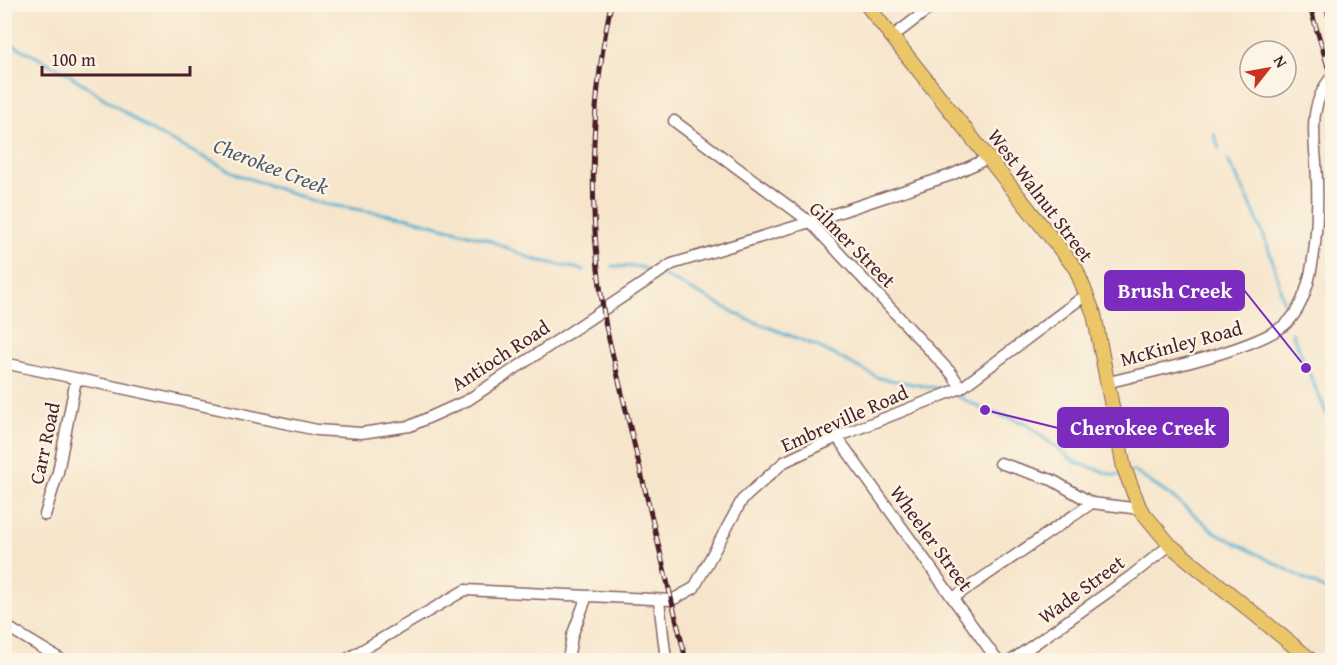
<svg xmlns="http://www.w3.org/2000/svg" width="1337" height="665" viewBox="0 0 1337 665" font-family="'Gentium Book Plus',serif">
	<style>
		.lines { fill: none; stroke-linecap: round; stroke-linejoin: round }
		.stream { stroke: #53afd1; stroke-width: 3 }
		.minor-casing { stroke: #866463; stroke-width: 13 }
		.major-casing { stroke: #866463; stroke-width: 16 }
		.minor { stroke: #fff; stroke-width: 10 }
		.major { stroke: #ebc669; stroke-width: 14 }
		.rail-casing { stroke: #4a1f2b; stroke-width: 5 }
		.rail { stroke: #fcf5e5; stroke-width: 3; stroke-dasharray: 9; stroke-linecap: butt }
		.labels { text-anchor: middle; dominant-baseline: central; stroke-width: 4.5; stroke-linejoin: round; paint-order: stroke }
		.street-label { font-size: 20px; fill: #4a1f2b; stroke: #fcf5e5 }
		.water-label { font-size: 21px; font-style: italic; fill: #4e596d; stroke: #fcf5e5 }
		.leader { fill: none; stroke: #7b2cbf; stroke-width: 2 }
		.callout-dot { fill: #7b2cbf; stroke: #fcf5e5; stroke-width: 2 }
		.callout { fill: #7b2cbf; stroke: #7b2cbf; stroke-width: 2 }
		.callout-label { font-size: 21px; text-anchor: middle; font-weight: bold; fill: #fff }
	</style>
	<rect width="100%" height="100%" fill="#fcf5e5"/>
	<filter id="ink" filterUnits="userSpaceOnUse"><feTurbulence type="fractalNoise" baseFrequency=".0167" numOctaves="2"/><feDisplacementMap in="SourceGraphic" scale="12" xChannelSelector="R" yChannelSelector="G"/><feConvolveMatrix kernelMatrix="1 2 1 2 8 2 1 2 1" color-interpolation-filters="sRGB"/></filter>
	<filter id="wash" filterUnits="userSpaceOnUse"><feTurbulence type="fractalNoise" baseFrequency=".008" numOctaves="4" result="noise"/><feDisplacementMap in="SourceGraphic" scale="24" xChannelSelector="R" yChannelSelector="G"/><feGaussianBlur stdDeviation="1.35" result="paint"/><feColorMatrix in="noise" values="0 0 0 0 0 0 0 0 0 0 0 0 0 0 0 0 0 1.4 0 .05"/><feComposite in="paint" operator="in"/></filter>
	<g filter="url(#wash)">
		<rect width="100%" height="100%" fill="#f6e5cb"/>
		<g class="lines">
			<!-- stream -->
			<path class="stream" d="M4 40 65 72 154 132 239 175 319 203 409 218 487 239 532 259 584 270
				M1214 134 1219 148
				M1228 161C1256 210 1276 259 1286 315
				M612 266 640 267 654 272
				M661 274 747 319 815 345 879 378 947 390
				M1292 333 1332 426
				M953 394 985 410 1025 423 1075 462 1113 475 1122 474
				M1129 472 1134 471 1175 499 1215 532 1332 593"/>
		</g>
	</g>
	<g filter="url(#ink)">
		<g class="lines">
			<!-- minor casing -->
			<g class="minor-casing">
				<path id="minor" d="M1330 4 1332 14
					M892 37 935 4
					M674 121 810 222 952 374 961 388
					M4 363 317 430 361 433 410 426 468 400 672 264 810 222 951 175 989 158
					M1109 382C1150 372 1262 349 1289 321 1319 289 1319 204 1316 162 1313 129 1310 103 1332 76
					M837 437 997 660
					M1000 463 1052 480 1092 503 1140 509
					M45 515 58 472 76 379
					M953 598 1092 503
					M659 601 666 660
					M4 625 62 660
					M345 660 465 590 672 600 694 588 742 500 784 462 837 437 961 388 1087 294
					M568 660 572 636 587 596
					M1012 660 1131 576 1170 545
					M1289 660 1301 652"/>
			</g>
			<!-- major casing -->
			<g class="major-casing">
				<path id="major" d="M866 4 1076 269 1094 314 1124 468 1140 509 1170 545 1311 660"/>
			</g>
			<!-- minor -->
			<use href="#minor" class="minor"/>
			<!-- major -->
			<use href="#major" class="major"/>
			<!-- rail casing -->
			<g class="rail-casing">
				<path id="rail" d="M611 4C589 110 588 220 606 327L686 660
					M1309 4 1332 80"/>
			</g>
			<!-- rail -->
			<use href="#rail" class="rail"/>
		</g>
	</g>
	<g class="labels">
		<!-- street labels -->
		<g class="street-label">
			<text transform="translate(1041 195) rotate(53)">West Walnut Street</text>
			<text transform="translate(853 244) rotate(45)">Gilmer Street</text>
			<text transform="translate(1181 343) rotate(-15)">McKinley Road</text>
			<text transform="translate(500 355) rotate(-33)">Antioch Road</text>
			<text transform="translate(844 418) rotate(-24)">Embreville Road</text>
			<text transform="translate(44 443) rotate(-78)">Carr Road</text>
			<text transform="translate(932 538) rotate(54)">Wheeler Street</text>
			<text transform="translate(1081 589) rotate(-36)">Wade Street</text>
		</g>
		<!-- water labels -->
		<g class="water-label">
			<text transform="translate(271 166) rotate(21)">Cherokee Creek</text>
		</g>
	</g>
	<!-- callouts -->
	<path class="leader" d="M1306 368L1244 290M985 410L1058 428"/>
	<g class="callout-dot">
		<circle cx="1306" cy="368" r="6"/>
		<circle cx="985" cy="410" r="6"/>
	</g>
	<g class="callout">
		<rect x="1105" y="271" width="139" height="39" rx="6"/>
		<rect x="1058" y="408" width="170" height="39" rx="6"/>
	</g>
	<g class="callout-label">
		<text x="1175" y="298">Brush Creek</text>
		<text x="1143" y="435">Cherokee Creek</text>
	</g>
	<!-- margin -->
	<rect width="1337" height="665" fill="none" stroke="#fcf5e5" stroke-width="24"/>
	<!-- north arrow -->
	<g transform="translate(1268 69) rotate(59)"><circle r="28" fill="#fcf5e5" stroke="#b59f9b" stroke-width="1.5"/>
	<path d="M0-4.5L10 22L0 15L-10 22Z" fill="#c8321e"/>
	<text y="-9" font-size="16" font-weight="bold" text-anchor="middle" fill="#4a1f2b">N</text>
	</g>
	<!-- scale -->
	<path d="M42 66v9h148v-9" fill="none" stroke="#4a1f2b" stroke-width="3"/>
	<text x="51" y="66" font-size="18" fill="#4a1f2b" stroke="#fcf5e5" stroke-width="4.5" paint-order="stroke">100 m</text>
</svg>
